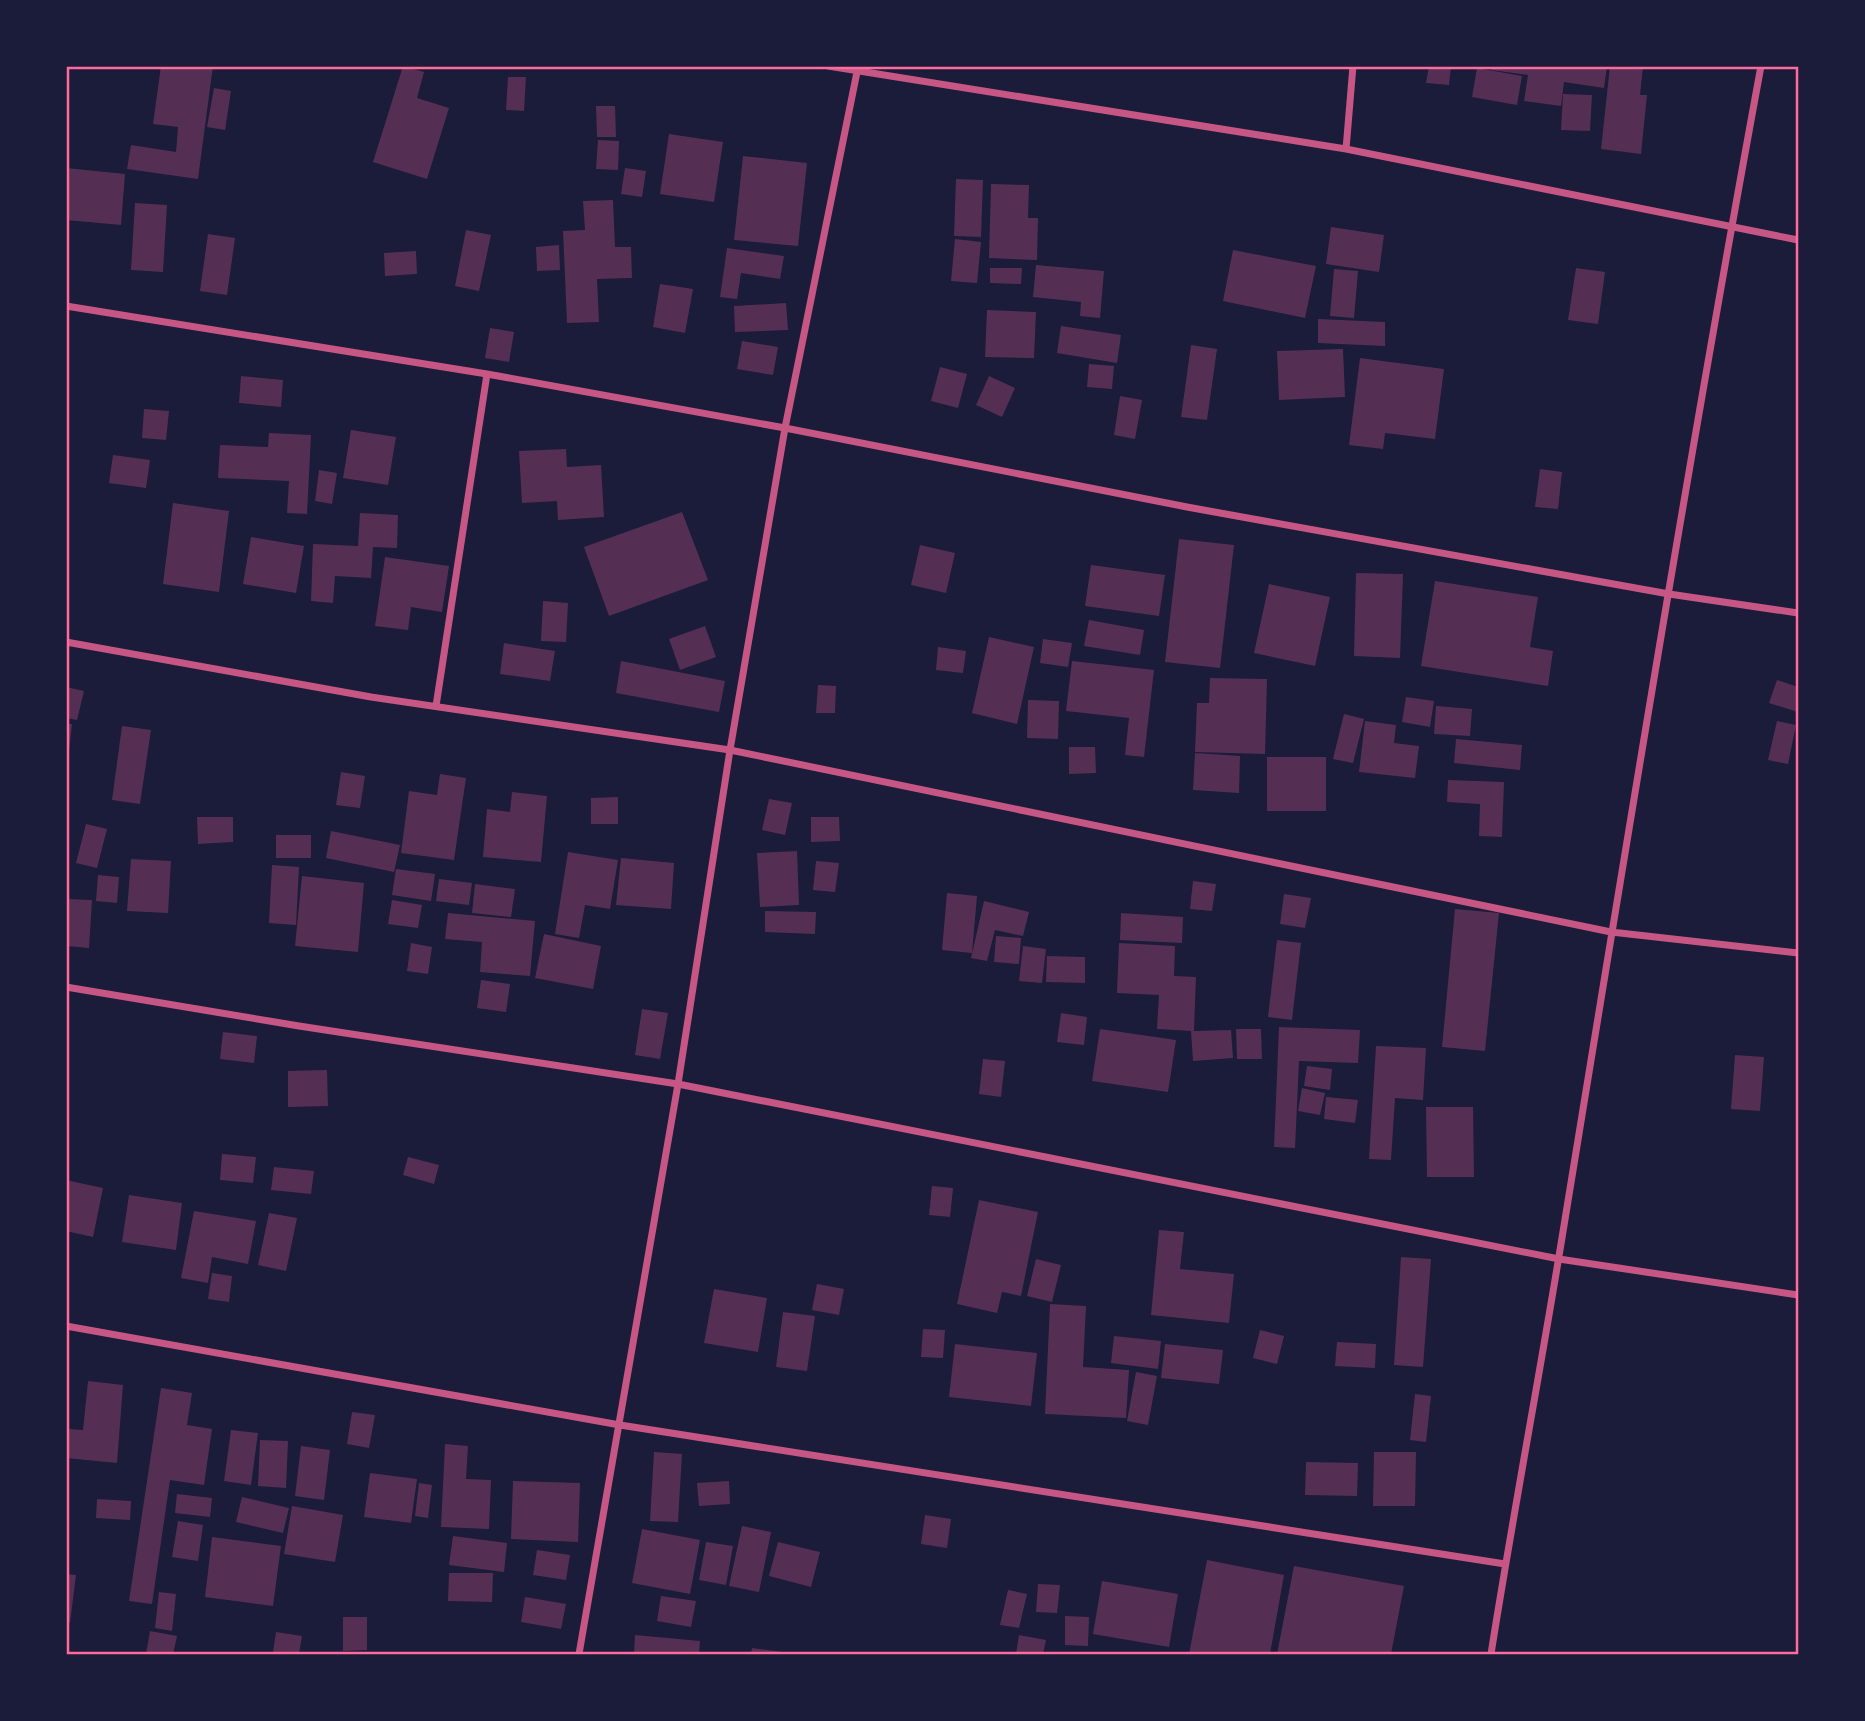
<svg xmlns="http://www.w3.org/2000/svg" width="1865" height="1721" viewBox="0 0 1865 1721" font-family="'DM Sans',sans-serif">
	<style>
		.building { fill: #542f53 }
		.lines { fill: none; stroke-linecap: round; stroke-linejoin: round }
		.minor { stroke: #c65784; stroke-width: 7 }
		.neatline { fill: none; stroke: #ff6b9d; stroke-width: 2.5 }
	</style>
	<rect width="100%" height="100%" fill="#1b1b3a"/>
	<!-- building -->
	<path class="building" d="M161 66H213L198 179 127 169 131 145 176 152 178 127 153 124Z
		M403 66 424 72 417 98 449 108 427 179 373 162Z
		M1429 66H1451L1449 85 1426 83Z
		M1492 66H1607L1604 88 1564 82 1561 106 1524 101 1528 75 1491 70Z
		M1610 66H1643L1640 95H1647L1641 154 1601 149Z
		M1477 68 1522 76 1517 105 1472 97Z
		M508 77H526L524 111 506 110Z
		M214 88 231 91 225 130 207 127Z
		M1563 94 1592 95 1590 131 1561 130Z
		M596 106H615L616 137H597Z
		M669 134 723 142 714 202 660 194Z
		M598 140 619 141 618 170 596 169Z
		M743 156 807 163 798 246 734 240Z
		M66 168 125 174 121 225 66 220Z
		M625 168 646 171 642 197 621 194Z
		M956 179 983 180 981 237 954 236Z
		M991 184 1029 185 1028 218H1038L1037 260 989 258Z
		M613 200 615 247H631L632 278 597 279 599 322 567 323 563 231 585 230 583 201Z
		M135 203 167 205 163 272 131 270Z
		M1331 227 1384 235 1379 272 1326 264Z
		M466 230 491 235 479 291 455 286Z
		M208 234 235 238 227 295 200 291Z
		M955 239 981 242 977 283 951 281Z
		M559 245 560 270 537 271 536 247Z
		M727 248 784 256 780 279 741 273 737 299 720 297Z
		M1233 250 1316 266 1305 318 1223 301Z
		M416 251 417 274 385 276 384 253Z
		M1036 265 1104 271 1100 318 1080 316 1081 302 1033 297Z
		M990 268H1022L1021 284 990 283Z
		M1576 268 1605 272 1598 324 1568 320Z
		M1334 269 1358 271 1354 318 1330 316Z
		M660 284 693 289 685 333 653 327Z
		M786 303 788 330 735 332 734 306Z
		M987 310 1036 312 1034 358 985 357Z
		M1318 319 1385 322V346L1318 343Z
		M1061 326 1121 335 1117 363 1057 353Z
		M490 328 514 332 509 362 485 358Z
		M742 341 778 347 773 375 737 369Z
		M1191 345 1217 349 1207 420 1181 417Z
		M1343 349 1345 397 1279 400 1277 351Z
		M1360 358 1444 369 1435 439 1385 433 1383 449 1349 445Z
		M1089 364 1114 366 1112 389 1087 387Z
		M940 367 967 374 958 408 931 401Z
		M241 376 283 380 281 407 239 403Z
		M989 376 1015 388 1002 417 976 405Z
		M1120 396 1142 400 1135 439 1114 435Z
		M144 409 169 411 166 440 142 438Z
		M351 430 396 437 388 485 343 478Z
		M269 433 311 435 307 514 287 513 289 481 218 478 220 445 268 447Z
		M566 449 567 467 601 465 604 517 558 520 557 501 522 503 519 451Z
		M113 455 150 460 146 488 109 483Z
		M1540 469 1562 472 1558 509 1535 507Z
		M319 470 337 473 332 504 315 501Z
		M173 503 229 511 219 592 163 584Z
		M682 512 708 580 609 616 584 547Z
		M360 513 398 515 397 548 373 547 371 578 335 576 333 603 311 601 313 544 358 546Z
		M251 537 304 546 296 593 243 584Z
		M1179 539 1234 545 1220 668 1165 662Z
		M920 545 955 553 946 593 911 585Z
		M385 557 449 566 442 612 411 607 408 630 375 626Z
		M1091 565 1165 575 1159 616 1085 606Z
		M1356 573 1403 574 1400 658 1354 656Z
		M1435 581 1538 597 1530 647 1553 651 1548 686 1421 666Z
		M1269 584 1330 597 1315 666 1254 653Z
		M543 601 568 603 566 642 541 641Z
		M1089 620 1144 630 1140 655 1084 646Z
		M705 626 716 657 680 670 669 639Z
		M989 637 1034 647 1017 724 972 713Z
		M1043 639 1072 643 1068 667 1040 663Z
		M504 643 555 651 550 681 500 674Z
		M938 647 966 651 963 673 936 670Z
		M621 661 725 681 719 712 616 693Z
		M1072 661 1154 670 1144 757 1125 755 1129 718 1066 711Z
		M1210 678 1267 679 1265 754 1195 752 1197 703H1209Z
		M1777 680 1798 687V712L1769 703Z
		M818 685 836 686 835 713H816Z
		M66 687 84 691 77 720 66 718Z
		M1406 697 1434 701 1430 727 1402 722Z
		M1028 700 1059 701 1058 739 1027 738Z
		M1436 706 1472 709 1470 736 1434 734Z
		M1344 714 1364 719 1353 763 1333 759Z
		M1365 721 1396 725 1394 743 1419 746 1415 778 1359 772Z
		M1777 721 1796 725 1788 764 1768 760Z
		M66 724H72L68 760H66Z
		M122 726 151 730 140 804 112 800Z
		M1456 739 1522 745 1520 770 1454 763Z
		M1069 747H1095L1096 773 1069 774Z
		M1195 753 1240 756 1239 793 1193 790Z
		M1267 757H1326V811H1267Z
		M341 772 365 776 360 808 336 805Z
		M440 774 466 778 454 860 401 853 409 791 437 795Z
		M1448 780 1504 782 1502 837 1479 836 1480 804 1447 802Z
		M512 792 547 796 541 862 483 857 487 809 510 812Z
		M618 797V824H591V798Z
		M769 799 792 803 785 835 762 830Z
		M197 817H233V842L198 844Z
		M811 817H839L840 841 811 842Z
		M86 824 107 829 97 868 76 863Z
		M331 831 400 845 394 872 326 858Z
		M276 835H311V858H276Z
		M797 851 799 905 760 907 757 853Z
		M568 852 618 860 610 909 585 905 579 938 555 934Z
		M621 858 674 863 671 909 616 905Z
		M131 859 171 861 168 913 127 911Z
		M816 861 839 863 835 892 813 890Z
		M272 865 299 867 296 925 269 923Z
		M396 869 435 874 431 901 392 895Z
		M98 875 119 877 117 903 96 901Z
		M302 876 364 883 358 952 295 946Z
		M439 879 472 883 469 905 436 901Z
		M1193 881 1216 884 1212 911 1190 909Z
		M475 884 515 889 511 917 472 913Z
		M947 893 977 896 972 953 942 950Z
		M1284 894 1311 898 1305 928 1280 924Z
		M66 899 92 900 89 948 66 946Z
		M392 900 422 905 418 928 388 924Z
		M984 901 1029 912 1023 936 995 930 987 961 971 958Z
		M1455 909 1499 913 1485 1051 1442 1047Z
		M765 911 816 912 815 934 765 932Z
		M448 913 535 921 530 976 480 972 482 942 445 939Z
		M1121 913 1183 917 1182 943 1120 940Z
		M544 934 601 946 593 989 535 978Z
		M996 936 1021 938 1019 964 994 962Z
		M1277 940 1301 943 1292 1020 1268 1017Z
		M411 943 432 947 428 974 407 971Z
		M1119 943 1175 946 1174 976 1196 977 1194 1031 1231 1030 1233 1058 1193 1061 1191 1031 1157 1029 1159 995 1117 993Z
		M1023 946 1046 949 1042 983 1019 981Z
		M1047 956 1085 957V983L1046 982Z
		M481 980 510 984 506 1012 477 1008Z
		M642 1009 668 1013 660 1059 635 1055Z
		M1061 1013 1087 1017 1084 1045 1057 1042Z
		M1279 1027 1360 1030 1358 1063 1299 1061 1295 1148 1274 1147Z
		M1100 1029 1176 1040 1168 1092 1092 1081Z
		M1236 1029H1261L1262 1059H1237Z
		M223 1032 257 1036 254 1063 220 1059Z
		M1376 1046 1426 1048 1423 1100 1395 1098 1391 1160 1369 1159Z
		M1735 1055 1764 1057 1760 1111 1731 1109Z
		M983 1059 1005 1061 1001 1097 979 1094Z
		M1307 1066 1332 1069 1330 1090 1304 1086Z
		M327 1070 328 1106 288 1107V1071Z
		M1302 1088 1325 1093 1320 1115 1298 1111Z
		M1326 1097 1358 1100 1355 1123 1324 1119Z
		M1426 1107H1473L1474 1177H1427Z
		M222 1154 256 1157 253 1183 220 1180Z
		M408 1157 439 1165 434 1184 403 1175Z
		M274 1167 314 1171 311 1194 271 1190Z
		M66 1180 103 1188 93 1237 66 1231Z
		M932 1186 953 1188 950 1217 929 1215Z
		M129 1195 182 1203 176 1250 122 1242Z
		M979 1200 1038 1212 1021 1296 1002 1292 997 1313 957 1304Z
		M194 1211 256 1221 248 1264 212 1257 208 1283 181 1278Z
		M269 1213 297 1218 286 1271 258 1265Z
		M1159 1230 1184 1232 1180 1269 1234 1274 1229 1323 1151 1315Z
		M1401 1257 1431 1259 1423 1367 1394 1365Z
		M1036 1259 1061 1265 1052 1302 1027 1296Z
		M212 1273 232 1276 229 1302 208 1299Z
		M817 1284 844 1289 839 1315 812 1310Z
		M714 1289 767 1298 758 1352 704 1343Z
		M1050 1304 1086 1306 1083 1367 1129 1370 1126 1418 1045 1414Z
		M783 1312 815 1316 807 1371 776 1367Z
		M923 1329 945 1330 943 1358 921 1357Z
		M1260 1330 1284 1336 1277 1364 1253 1358Z
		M1114 1336 1161 1341 1158 1369 1111 1363Z
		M1337 1342 1376 1344 1375 1368 1335 1366Z
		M955 1344 1037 1353 1031 1406 949 1397Z
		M1165 1344 1223 1350 1219 1384 1161 1378Z
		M1136 1372 1157 1376 1148 1425 1127 1421Z
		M88 1381 123 1385 117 1463 66 1458 69 1429 83 1430Z
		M161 1388 192 1393 187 1425 212 1429 204 1485 170 1480 152 1604 129 1601Z
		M1415 1394 1431 1396 1426 1442 1410 1440Z
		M352 1412 375 1415 369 1448 347 1444Z
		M231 1430 258 1433 251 1485 224 1481Z
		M260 1440 288 1441 286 1488 258 1486Z
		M445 1444 468 1446 466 1479 491 1480 489 1529 441 1527Z
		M301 1446 330 1450 324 1500 295 1496Z
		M654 1452 682 1454 678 1522 650 1521Z
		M1374 1452H1416L1415 1506H1373Z
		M1306 1462 1358 1463 1357 1496 1305 1495Z
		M370 1473 417 1479 411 1523 364 1517Z
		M513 1481 580 1483 578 1542 511 1539Z
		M729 1481 730 1504 699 1506 697 1483Z
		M419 1483 432 1485 428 1518 415 1516Z
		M177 1494 212 1498 210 1517 175 1513Z
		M242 1497 289 1508 283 1533 236 1522Z
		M97 1499 131 1501 130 1520 96 1518Z
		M292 1506 343 1515 335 1562 284 1554Z
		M925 1515 951 1519 947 1548 921 1544Z
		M178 1521 203 1525 198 1561 172 1557Z
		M742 1526 771 1532 759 1592 729 1586Z
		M642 1529 700 1540 690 1594 632 1583Z
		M453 1536 507 1543 504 1572 449 1565Z
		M212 1537 281 1546 273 1606 205 1597Z
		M706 1542 733 1546 726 1585 699 1580Z
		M778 1542 820 1552 811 1587 769 1576Z
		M537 1550 570 1555 566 1580 533 1575Z
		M1207 1560 1284 1575 1270 1654H1189Z
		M1294 1566 1404 1586 1391 1654H1277Z
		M449 1573H493L492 1602 448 1601Z
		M66 1574 76 1575 70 1623H66Z
		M1102 1581 1178 1594 1169 1647 1093 1634Z
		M1038 1584 1060 1585 1057 1613 1036 1612Z
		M1008 1590 1027 1594 1019 1628 1000 1625Z
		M159 1592 176 1594 172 1631 155 1628Z
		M661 1596 696 1601 691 1627 657 1621Z
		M525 1597 566 1604 561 1629 521 1622Z
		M1065 1616 1089 1617 1088 1646 1065 1645Z
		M343 1617H367V1650L343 1651Z
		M150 1631 177 1636 173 1654H146Z
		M276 1632 302 1636 299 1654 273 1652Z
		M635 1635 700 1641 699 1654H634Z
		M1019 1635 1046 1640 1043 1654H1016Z
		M752 1648 790 1653V1654H751Z"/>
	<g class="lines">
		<!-- minor -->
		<path class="minor" d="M828 66 1346 149 1798 240
			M1346 149 1353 66
			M66 306 487 374 785 428 1187 507 1669 594 1798 613
			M66 642 371 697 730 750 1611 932 1798 953
			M436 706 487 374
			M66 987 299 1026 678 1084 1559 1259 1798 1295
			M66 1326 620 1425 1505 1564
			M579 1654 678 1084 730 750 785 428 857 72
			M1491 1654C1512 1521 1537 1389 1559 1256 1624 859 1688 462 1761 66"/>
	</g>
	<!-- border -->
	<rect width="1865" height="1721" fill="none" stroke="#1b1b3a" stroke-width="136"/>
	<rect x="68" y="68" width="1729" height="1585" class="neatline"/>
</svg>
